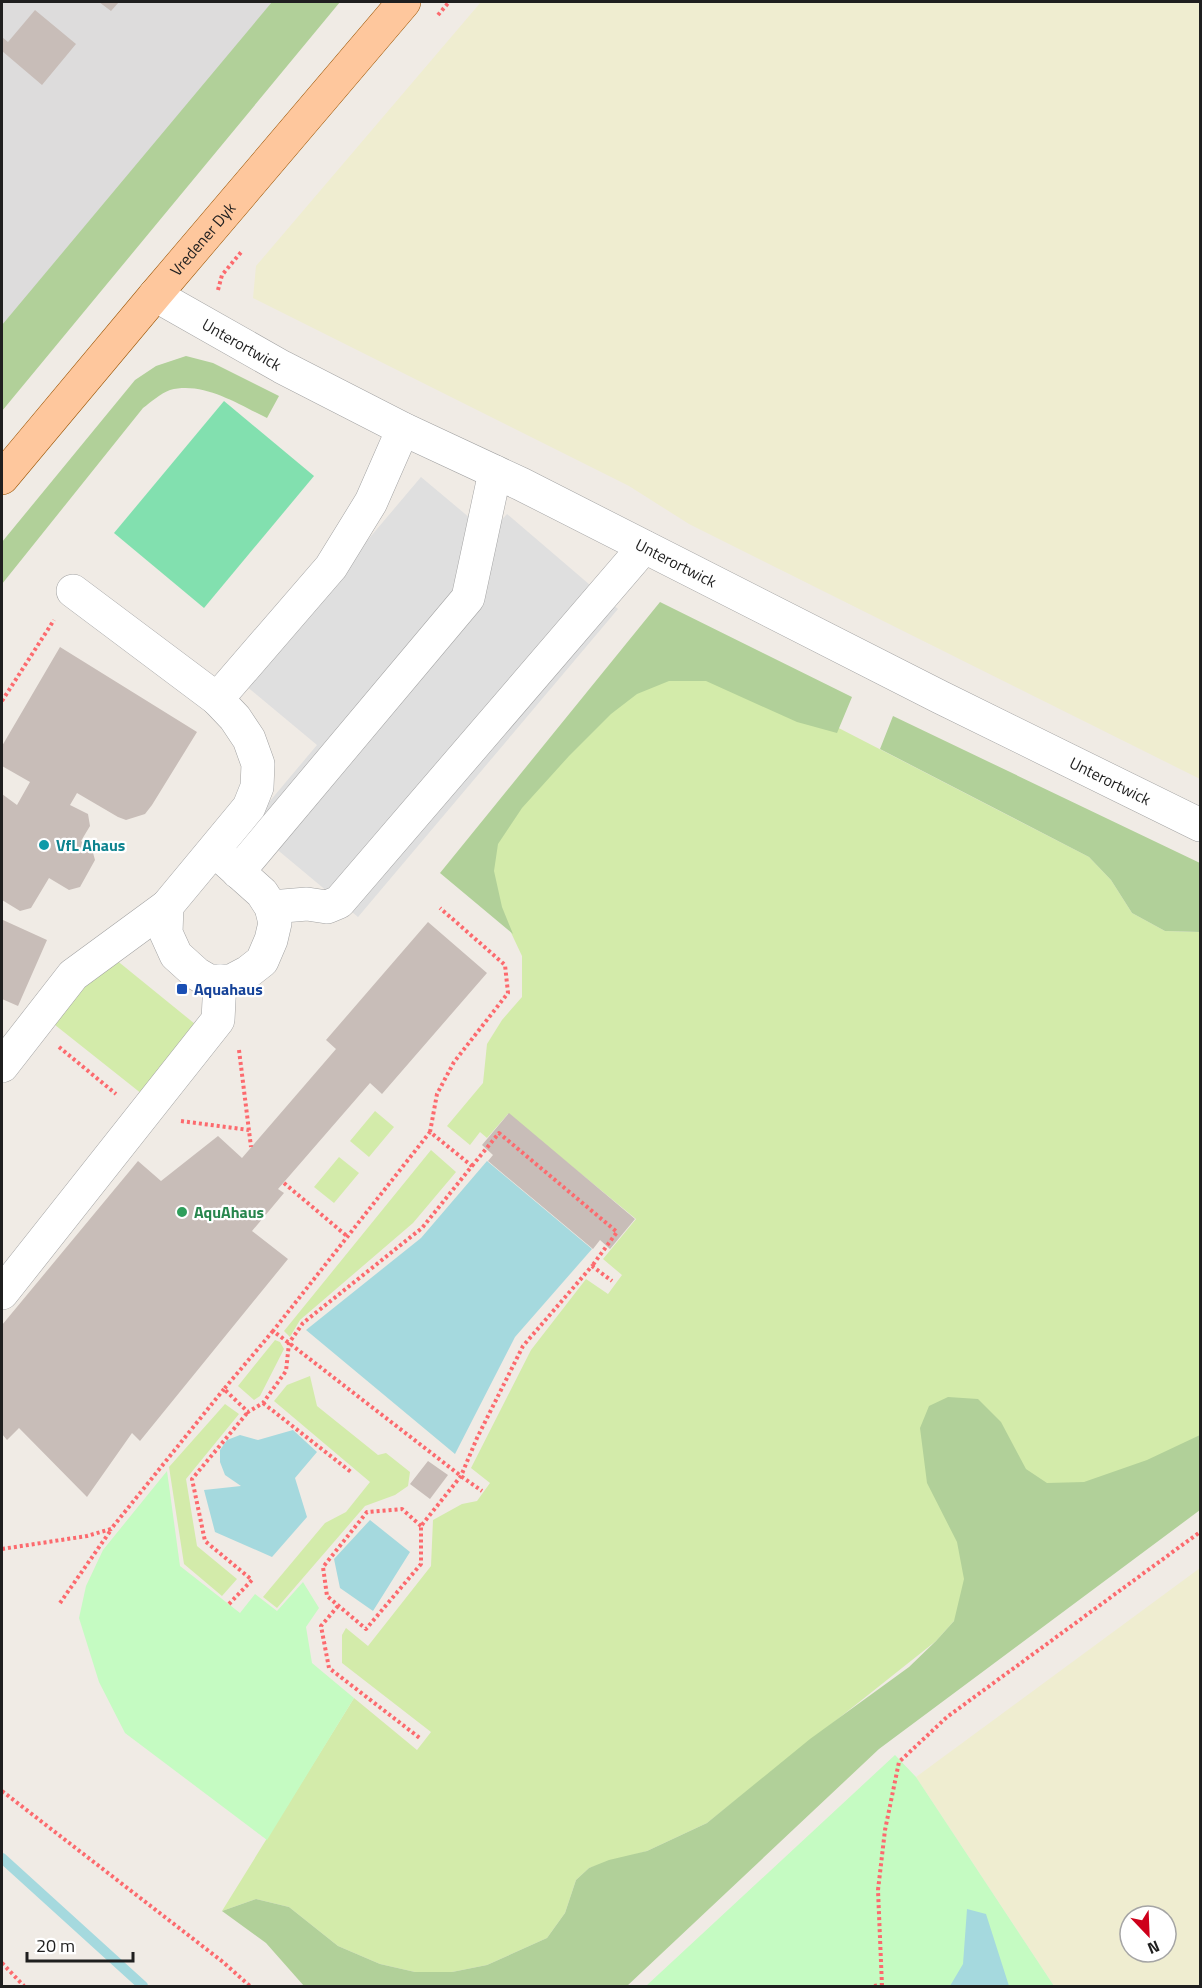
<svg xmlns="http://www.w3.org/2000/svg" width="1202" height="1988" viewBox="0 0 1202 1988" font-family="'Titillium Web',sans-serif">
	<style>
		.residential { fill: #dddcdc }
		.farmland { fill: #efedd0; fill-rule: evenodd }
		.grass { fill: #d3ebaa }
		.forest { fill: #b1d099 }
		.park { fill: #c5fbc2 }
		.pitch { fill: #82e0af }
		.parking { fill: #dfdfdf }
		.water { fill: #a5d9de }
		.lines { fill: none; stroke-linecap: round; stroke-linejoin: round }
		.stream { stroke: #a5d9de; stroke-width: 10 }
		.building { fill: #c8bdb8 }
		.minor-casing { stroke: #a3a3a3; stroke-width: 34 }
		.major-casing { stroke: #9a5300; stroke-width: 34 }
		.path { stroke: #fc6a6e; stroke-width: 4; stroke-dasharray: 3 3; stroke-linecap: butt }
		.minor { stroke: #fff; stroke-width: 33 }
		.major { stroke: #fec79d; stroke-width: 33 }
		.culture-dot { fill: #0f9aa8; stroke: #fff; stroke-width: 2 }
		.transit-dot { fill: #1a4fb4; stroke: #fff; stroke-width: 2 }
		.leisure-dot { fill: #2e9e5b; stroke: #fff; stroke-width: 2 }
		.labels { text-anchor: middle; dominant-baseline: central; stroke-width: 4.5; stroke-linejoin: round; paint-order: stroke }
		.street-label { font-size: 16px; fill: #1f1f1f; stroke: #fff }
		.culture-label { font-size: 16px; font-weight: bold; fill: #0d838f; stroke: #fff; text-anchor: start }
		.transit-label { font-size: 16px; font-weight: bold; fill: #164399; stroke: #fff; text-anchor: start }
		.leisure-label { font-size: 16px; font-weight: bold; fill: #27864d; stroke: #fff; text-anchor: start }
	</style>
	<rect width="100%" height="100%" fill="#f0ebe5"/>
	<!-- residential -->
	<path class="residential" d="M2 2H283L2 335Z"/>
	<!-- farmland -->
	<path class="farmland" d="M481 2H1200V779L689 524 629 486 253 298 256 266Z
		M1200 1568V1986H1054L916 1777ZM1130 1916H1166V1952H1130Z"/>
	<!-- grass -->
	<path class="grass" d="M664 638 1089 857 1111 880 1132 913 1165 931 1200 932V1435L954 1621 936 1641 707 1823 647 1851 589 1868 576 1880 565 1913 547 1938 487 1965 452 1972H415L380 1964 338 1946 289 1907 256 1899 222 1911 354 1698 417 1750 431 1732 342 1663V1635L346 1628 368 1646 431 1566 433 1520 462 1504 477 1501 490 1483 471 1468 531 1350 586 1279 608 1294 622 1275 603 1259 636 1219 508 1114 487 1138 480 1132 470 1145 447 1126 483 1083 487 1044 502 1020 522 997V956L477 860Z
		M115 959 195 1024 142 1094 50 1021 78 985Z
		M375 1111 394 1127 369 1157 350 1141Z
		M431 1150 456 1172 413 1223 300 1320 290 1337 284 1331Z
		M339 1157 359 1173 334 1203 314 1187Z
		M275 1340 280 1342 284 1349 260 1396 254 1400 238 1386Z
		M310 1376 317 1406 378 1455 386 1453 410 1472 408 1486 395 1495 365 1506 277 1608 263 1597 325 1523 346 1512 370 1482 274 1401 287 1385Z
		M225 1404 239 1414 186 1479 197 1546 237 1579 222 1596 184 1564 169 1467Z"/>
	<!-- forest -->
	<path class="forest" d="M272 2H340L2 411V325Z
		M186 356 213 363 279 396 267 418C238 404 203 381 170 390 161 393 151 402 143 408L2 584V542L135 380 156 366Z
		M660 602 852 697 837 733 797 722 706 681H669L637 694 611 714 569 756 522 808 498 844 494 871 502 907 513 934 440 873Z
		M893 716 1200 863V932L1165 931 1132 913 1111 880 1089 857 880 749Z
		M948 1397 978 1399 1001 1422 1026 1469 1047 1483 1084 1482 1147 1460 1200 1435V1510L879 1749 627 1986H304L266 1943 222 1911 256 1899 289 1907 338 1946 380 1964 415 1972H452L487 1965 547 1938 565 1913 576 1880 589 1868 609 1860 647 1851 707 1823 810 1739 909 1667 936 1641 954 1621 964 1579 957 1542 927 1483 920 1428 929 1406Z"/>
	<!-- park -->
	<path class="park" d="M167 1471 180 1566 240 1613 255 1594 277 1611 303 1582 319 1608 306 1627 312 1663 354 1698 267 1840 125 1733 99 1682 79 1618 86 1586 103 1550Z
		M895 1755 916 1777 1054 1986H646Z"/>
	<!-- pitch -->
	<path class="pitch" d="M224 401 314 476 204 608 114 533Z"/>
	<!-- parking -->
	<path class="parking" d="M421 477 489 534 507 514 618 609 358 917 249 826 317 745 245 685Z"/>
	<!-- water -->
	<path class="water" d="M487 1161 592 1249 515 1337 455 1454 306 1330 421 1238Z
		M293 1430 317 1452 295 1478 307 1517 272 1557 215 1532 204 1490 241 1486 225 1475 220 1462V1450L227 1440 240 1435 258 1440Z
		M370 1520 410 1552 373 1611 340 1588 334 1559Z
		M967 1909 986 1914 1009 1986H950L963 1964Z"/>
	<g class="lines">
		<!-- stream -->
		<path class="stream" d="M2 1858 143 1986"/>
	</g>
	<!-- building -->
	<path class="building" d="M99 2H119L111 11Z
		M35 10 76 44 42 85 2 51V37L8 42Z
		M60 647 197 732 152 805 145 814 126 820 118 817 77 793 70 805 88 814 90 826 81 841 92 849 95 860 80 887 69 890 49 878 31 908 20 911 2 900V794L17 805 30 782 2 766V746Z
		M3 920 47 940 18 1006 2 999Z
		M428 922 487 973 382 1094 370 1083 278 1189 284 1193 252 1231 288 1259 140 1441 132 1433 87 1497 19 1428 7 1440 2 1434V1325L138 1161 161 1181 218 1136 242 1158 336 1049 326 1040Z
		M509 1113 635 1219 610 1249 600 1240 593 1249 488 1161 493 1155 482 1145Z
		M428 1461 448 1475 430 1499 410 1484Z"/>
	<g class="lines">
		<!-- minor casing -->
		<g class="minor-casing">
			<g id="minor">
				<path id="s1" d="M155 295 282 367 403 429 521 484 940 697 1200 825"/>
				<path d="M73 591 217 699"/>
				<path d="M214 850 262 893 271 907 275 923 271 940 262 961 248 972 231 981H209L197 974 176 955 166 933 167 906 249 807 257 787 258 764 249 739 235 718 217 699 331 567 371 502 403 429"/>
				<path d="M238 872 468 598 495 472"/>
				<path d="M271 907 307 904 327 907 339 902 644 547"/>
				<path d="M2 1066 73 975 167 906"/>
				<path d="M2 1293 218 1020 220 981"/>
			</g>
		</g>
		<!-- major casing -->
		<g class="major-casing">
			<g id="major">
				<path id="s2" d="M2 478 155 295 404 2"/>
			</g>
		</g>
		<!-- path -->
		<path class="path" d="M438 15 449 2
			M218 290 222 275 242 251
			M2 701 54 620
			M59 1047 116 1094
			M239 1050 251 1147
			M181 1121 249 1130
			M430 1132 437 1094 454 1062 508 993 505 965 440 908
			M472 1166 499 1133 617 1232 592 1266
			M284 1183 348 1237
			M273 1331 224 1389 248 1412 263 1403 286 1371 289 1343 303 1323 422 1228 472 1166 430 1132 273 1331 289 1343 461 1476 482 1491
			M263 1403 351 1472
			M421 1526 402 1509 367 1512 323 1567 327 1596 366 1629 421 1564V1526L461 1476 477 1438 523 1346 592 1266 612 1281
			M2 1549 87 1536 111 1529 224 1389
			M60 1603 111 1530
			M229 1604 252 1580 205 1541 192 1479 248 1412
			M338 1606 321 1626 329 1668 421 1739
			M2 1791 223 1962 250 1986
			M2 1963 24 1986
			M874 1986 881 1985
			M882 1986 878 1890 885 1830 899 1762 947 1717 1200 1532"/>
		<!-- minor -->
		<use href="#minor" class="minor"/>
		<!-- major -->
		<use href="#major" class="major"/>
	</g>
	<!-- markers -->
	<circle class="culture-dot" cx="44" cy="845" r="6"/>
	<rect class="transit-dot" x="176" y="983" width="12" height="12" rx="3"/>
	<circle class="leisure-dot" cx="182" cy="1212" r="6"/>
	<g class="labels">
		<!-- street labels -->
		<g class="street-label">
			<text stroke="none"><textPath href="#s2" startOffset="312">Vredener Dyk</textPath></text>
			<text stroke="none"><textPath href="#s1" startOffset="100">Unterortwick</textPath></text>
			<text stroke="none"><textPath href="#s1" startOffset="586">Unterortwick</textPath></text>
			<text stroke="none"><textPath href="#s1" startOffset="1072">Unterortwick</textPath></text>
		</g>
		<!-- culture labels -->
		<g class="culture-label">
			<text x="56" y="845">VfL Ahaus</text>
		</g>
		<!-- transit labels -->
		<g class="transit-label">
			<text x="194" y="989">Aquahaus</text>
		</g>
		<!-- leisure labels -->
		<g class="leisure-label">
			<text x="194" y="1212">AquAhaus</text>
		</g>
	</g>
	<!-- border -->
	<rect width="1202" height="1988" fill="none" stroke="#1f1f1f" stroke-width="6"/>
	<!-- north arrow -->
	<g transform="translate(1148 1934) rotate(157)"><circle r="28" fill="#ffffff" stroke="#a5a5a5" stroke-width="1.5"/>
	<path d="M0-4.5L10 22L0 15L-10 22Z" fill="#ce001b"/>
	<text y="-9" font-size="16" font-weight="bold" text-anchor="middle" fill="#1f1f1f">N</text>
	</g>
	<!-- scale -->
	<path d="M27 1952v9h106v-9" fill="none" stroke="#1f1f1f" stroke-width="3"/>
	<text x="36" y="1952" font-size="18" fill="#1f1f1f" stroke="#ffffff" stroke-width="4.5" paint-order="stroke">20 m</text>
</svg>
